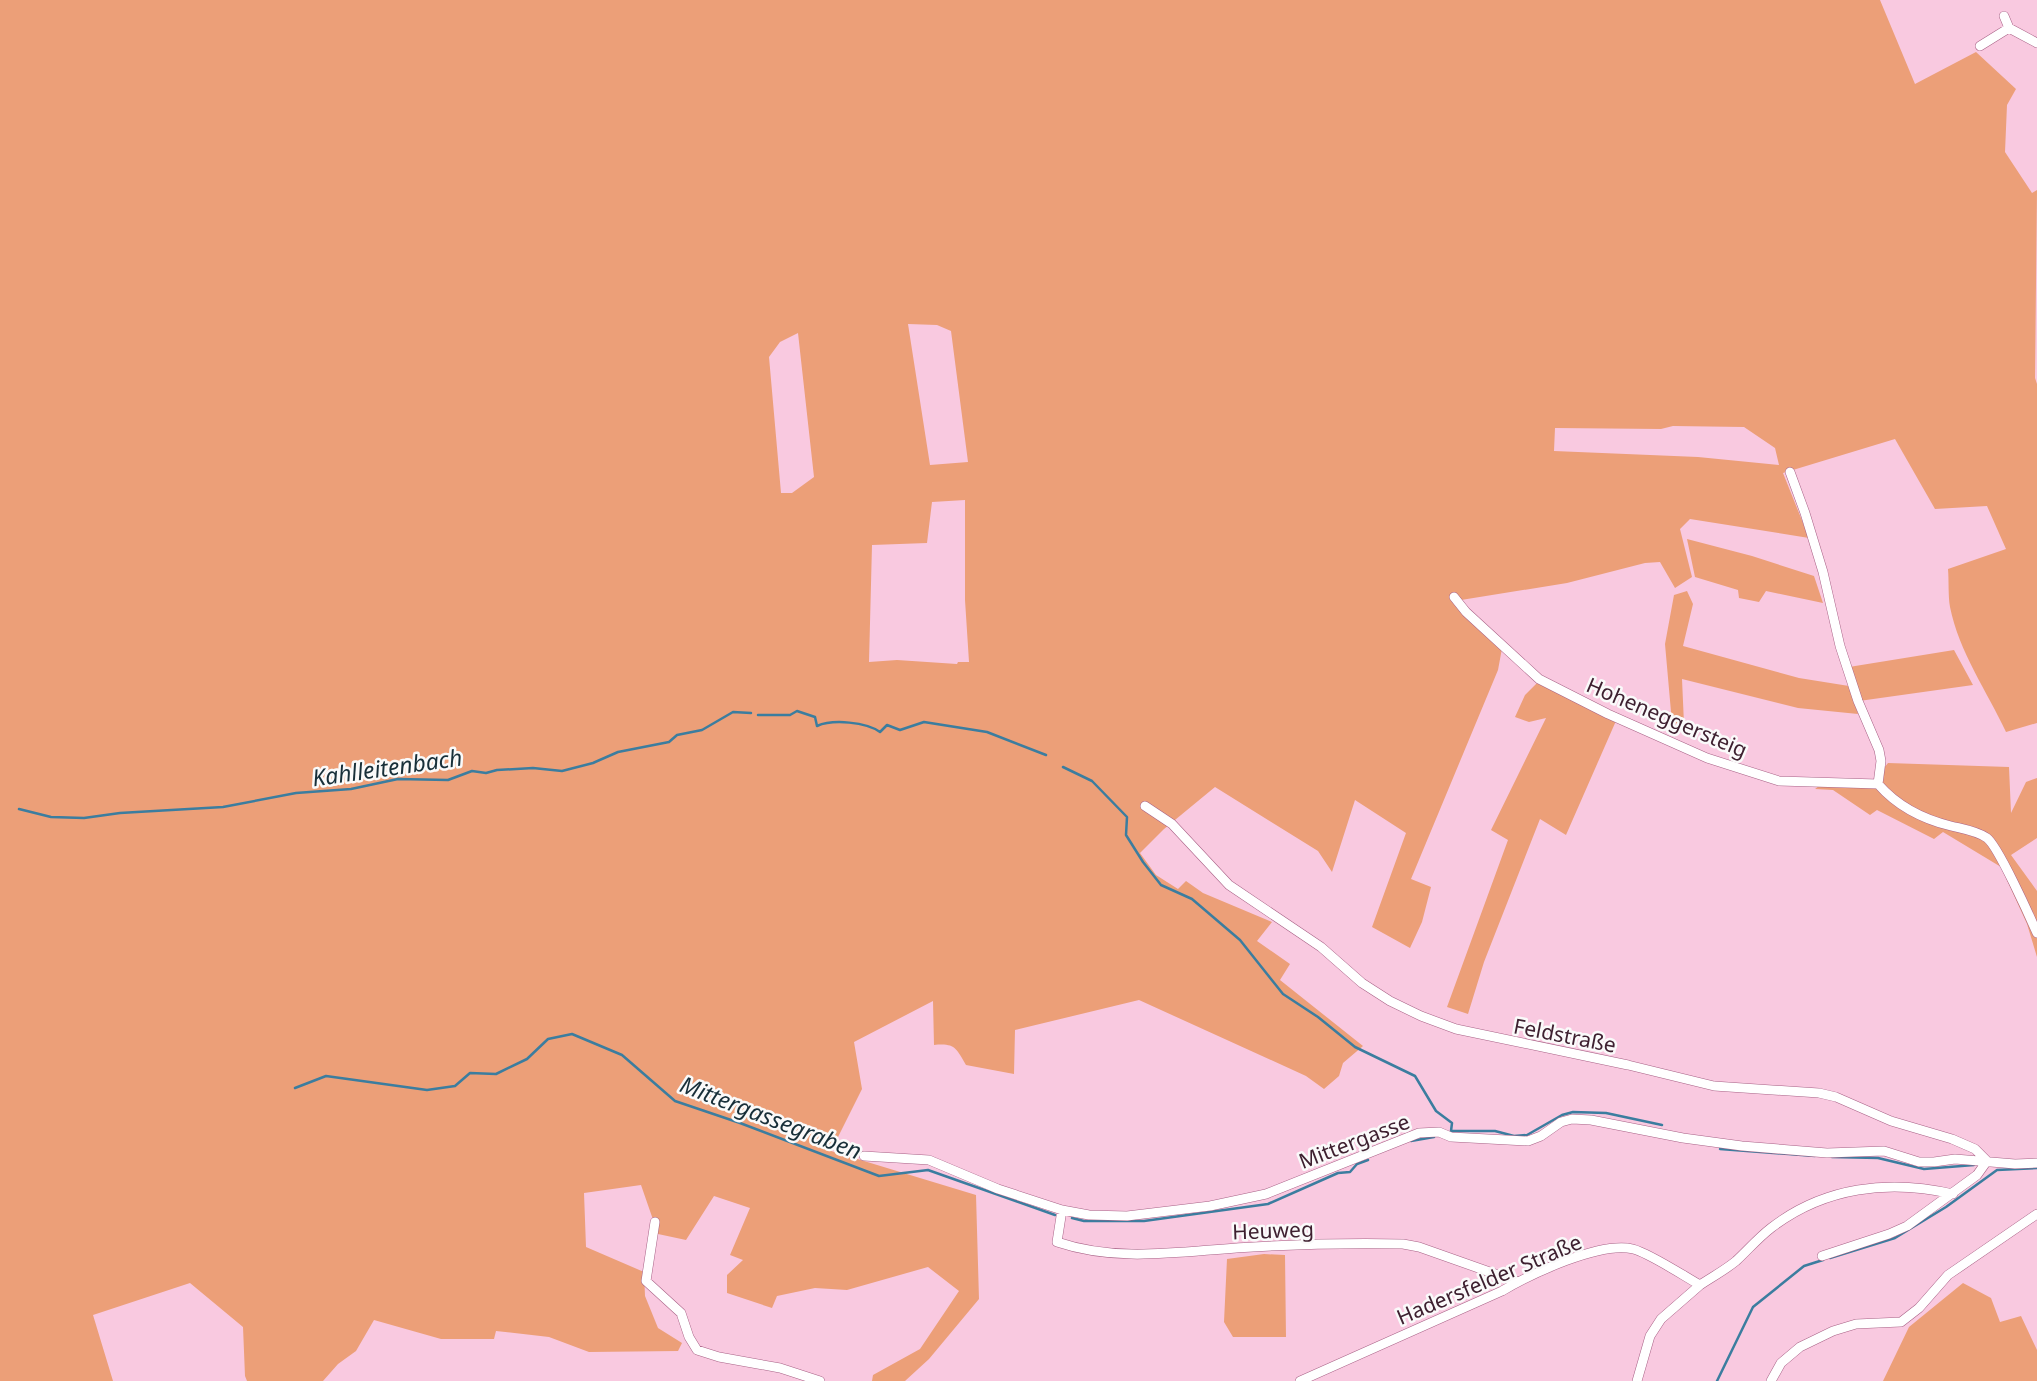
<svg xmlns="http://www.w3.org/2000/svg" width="2037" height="1381" viewBox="0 0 2037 1381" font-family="'Noto Sans',sans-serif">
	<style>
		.green { fill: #ec9f78; fill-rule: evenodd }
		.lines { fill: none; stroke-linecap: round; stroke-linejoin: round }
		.stream { stroke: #3b7d9f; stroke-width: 2.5 }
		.minor-casing { stroke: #a86186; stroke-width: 10 }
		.minor { stroke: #fff; stroke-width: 9 }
		.labels { text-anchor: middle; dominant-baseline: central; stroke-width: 5; stroke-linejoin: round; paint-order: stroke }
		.street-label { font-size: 21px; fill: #3e2030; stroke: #fafafa }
		.water-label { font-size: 23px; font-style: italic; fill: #182f39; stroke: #fafafa }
	</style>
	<rect width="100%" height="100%" fill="#f9c9e0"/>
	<!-- green -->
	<path class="green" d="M0 0H1880L1915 84 1976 52 2016 89 2007 105 2005 152 2032 193 2037 190 2035 378 2037 384V723L2006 732C1987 691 1959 652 1950 607 1948 595 1949 581 1948 569L2006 549 1987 506 1935 509 1895 439 1783 473 1809 538 1690 519 1680 529 1692 577 1675 588 1660 562 1645 563 1567 583 1461 600 1475 617 1503 643 1498 670 1411 879 1431 887 1422 922 1410 948 1372 927 1406 833 1355 800 1332 872 1318 851 1215 787 1164 829 1140 853 1156 875 1178 889 1186 881 1203 893 1272 922 1257 941 1290 964 1280 980 1363 1046 1343 1063 1339 1076 1324 1089 1306 1076 1139 1000 1015 1030 1014 1074 966 1065C956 1048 955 1043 934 1045L933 1001 854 1042 862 1089 831 1151 976 1195 979 1299 929 1359 905 1381H872L873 1375 920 1349 959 1291 928 1267 847 1290 815 1288 777 1296 772 1308 727 1293V1275L743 1260 730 1255 750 1208 714 1196 686 1240 658 1234 641 1185 584 1193 586 1247 644 1272 645 1296 658 1328 682 1343 678 1351 589 1352 549 1337 496 1331 494 1339H441L374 1320 356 1351 338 1364 323 1381H247L245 1376 243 1327 190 1283 93 1315 113 1381H0ZM908 324 937 325 951 331 968 462 930 465ZM798 333 814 477 792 493H781L769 357 780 342ZM1673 426 1744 427 1775 448 1779 465 1698 457 1554 451 1555 428 1661 429ZM965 500V600L969 662H958L957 664 897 660 869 662 872 545 927 543 932 502Z
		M1687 539 1752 556 1814 576 1823 603 1766 591 1759 602 1739 598 1738 590 1695 577Z
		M1687 591 1693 604 1683 646 1799 678 1849 686 1858 714 1798 708 1682 679 1684 724 1672 723 1665 644 1674 595Z
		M1954 650 1973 685 1859 701 1849 667Z
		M1537 683 1619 714 1566 835 1540 819 1484 962 1468 1014 1447 1007 1508 840 1491 830 1546 718 1529 722 1515 717 1525 695Z
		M1888 763 2009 767 2011 813 2026 782 2037 778V838L2011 855 2037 891V957L2027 924 2001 867 1943 832 1934 839 1877 810 1870 815 1833 790 1815 789 1823 783 1875 787 1905 812 1930 819 1904 804 1883 783 1884 768Z
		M1264 1254 1285 1255 1286 1337H1233L1224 1322 1227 1259Z
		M1963 1283 1991 1298 2000 1322 2021 1316 2037 1350V1381H1883L1909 1327Z"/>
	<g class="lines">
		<!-- stream -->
		<path class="stream" d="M758 715H790L797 711 815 717 817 726C833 719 866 722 880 732L887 725 900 730 924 722 987 732 1046 755
			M1063 767 1092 781 1127 817 1126 835 1143 862 1161 885 1192 899 1240 940 1283 994 1318 1017 1355 1047 1415 1076 1436 1111 1452 1123 1451 1131H1495L1514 1136 1527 1135 1562 1115 1573 1112 1606 1113 1662 1125
			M19 809 51 817 84 818 120 813 223 807 296 793 351 789 398 779 448 780 472 771 486 773 497 770 533 768 562 771 593 763 618 752 669 742 677 735 702 730 733 712 751 713
			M295 1088 326 1076 427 1090 455 1086 470 1073 496 1074 527 1059 548 1039 572 1034 622 1055 675 1101 740 1123 879 1176 928 1170 1055 1215
			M1411 1141 1434 1137
			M1720 1149 1815 1156
			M1832 1157 1878 1158 1924 1169 1974 1165
			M1072 1218 1084 1221H1144L1268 1204 1338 1173 1350 1172 1357 1164 1368 1160
			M1830 1258 1895 1238 1946 1207 1997 1170 2037 1168
			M1717 1381 1753 1307 1804 1266 1823 1260"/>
		<!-- minor casing -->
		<g class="minor-casing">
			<path id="minor" d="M2004 16 2009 28
				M1980 46 2009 28 2037 43
				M1790 472 1805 513 1823 572 1840 646 1858 701 1879 750 1881 761 1878 784
				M1454 597 1466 612 1539 679 1608 714 1707 758 1779 781 1878 784C1898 807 1922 819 1951 826 1963 829 1977 831 1987 838 1998 846 2030 917 2037 933
				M1145 806 1172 824 1229 885 1321 947 1362 983 1390 1001 1421 1016 1456 1029 1628 1065 1714 1086 1819 1093 1836 1097 1891 1121 1952 1139 1975 1149 1987 1161
				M864 1156 929 1160 998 1189 1062 1210 1089 1215 1127 1216 1210 1206 1266 1194 1419 1133 1439 1132 1451 1137 1528 1141 1541 1136 1561 1122 1572 1119 1591 1120 1683 1138 1742 1146 1827 1153 1884 1151 1919 1162H1934L1955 1159 2015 1164 2037 1163
				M1062 1210 1057 1242C1122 1264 1187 1250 1253 1247 1303 1244 1353 1243 1403 1244L1419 1247 1518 1282
				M655 1222 646 1281 681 1313 689 1337 697 1350 719 1357 780 1368 820 1381
				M1822 1256 1889 1234 1907 1226 1977 1175 1987 1161
				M1300 1381 1502 1291C1531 1274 1600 1241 1633 1249 1649 1253 1684 1276 1700 1285 1712 1277 1725 1270 1736 1261 1748 1250 1758 1238 1771 1228 1824 1187 1889 1179 1953 1194
				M1637 1381 1650 1336 1661 1319 1700 1285
				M1771 1381 1781 1363 1800 1347 1833 1331 1856 1324 1901 1322 1919 1308 1948 1275 2037 1214"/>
		</g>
		<!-- minor -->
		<use href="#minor" class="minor"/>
	</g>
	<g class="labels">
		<!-- street labels -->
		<g class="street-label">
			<text transform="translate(1667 717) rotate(23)">Hoheneggersteig</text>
			<text transform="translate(1565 1035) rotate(11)">Feldstraße</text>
			<text transform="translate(1354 1141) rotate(-21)">Mittergasse</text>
			<text transform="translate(1273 1230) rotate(-2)">Heuweg</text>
			<text transform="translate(1489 1279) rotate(-23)">Hadersfelder Straße</text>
		</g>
		<!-- water labels -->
		<g class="water-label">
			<text transform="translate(387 767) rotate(-8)">Kahlleitenbach</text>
			<text transform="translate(771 1117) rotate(21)">Mittergassegraben</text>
		</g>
	</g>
</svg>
